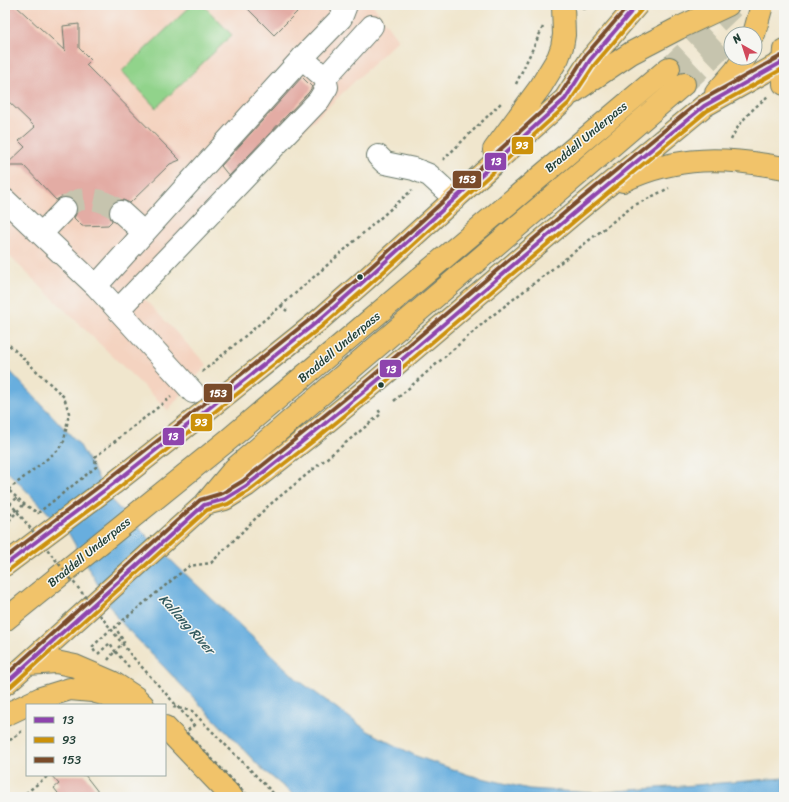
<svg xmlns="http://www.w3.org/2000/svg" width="789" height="802" viewBox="0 0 789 802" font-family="Sriracha,sans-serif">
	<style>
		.built { fill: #f4d3c0 }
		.green { fill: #91d38b; stroke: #588860 }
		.water { fill: #68aede; stroke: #447689 }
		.building { fill: #e3aca4 }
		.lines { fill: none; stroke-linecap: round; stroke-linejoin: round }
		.minor-tunnel { stroke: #c6c4ae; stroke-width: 22; stroke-dasharray: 22 11; stroke-linecap: butt }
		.highway-tunnel { stroke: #c6c4ae; stroke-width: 22; stroke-dasharray: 22 11; stroke-linecap: butt }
		.minor-casing { stroke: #68786a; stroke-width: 24 }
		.highway-casing { stroke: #68786a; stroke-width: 24 }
		.path { stroke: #68786a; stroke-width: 2.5; stroke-dasharray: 3 3; stroke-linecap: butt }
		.minor { stroke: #fff; stroke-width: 22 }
		.highway { stroke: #f1c36a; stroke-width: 22 }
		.path-bridge { stroke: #68786a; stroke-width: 2.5; stroke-dasharray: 3 3; stroke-linecap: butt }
		.bus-1-casing { stroke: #f6f6f2; stroke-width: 7 }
		.bus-2-casing { stroke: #f6f6f2; stroke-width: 7 }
		.bus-3-casing { stroke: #f6f6f2; stroke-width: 7 }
		.bus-1 { stroke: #8e44ad; stroke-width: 4 }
		.bus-2 { stroke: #cc910a; stroke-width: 4 }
		.bus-3 { stroke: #7a4b2a; stroke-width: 4 }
		.bus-dot { fill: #1f3d34; stroke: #f6f6f2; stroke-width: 1.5 }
		.labels { text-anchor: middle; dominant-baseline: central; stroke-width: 3; stroke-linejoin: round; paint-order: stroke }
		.street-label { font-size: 12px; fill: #1f3d34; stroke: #f6f6f2 }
		.water-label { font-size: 13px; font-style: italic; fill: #31595e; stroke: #f6f6f2 }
		.line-badge { stroke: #f6f6f2; stroke-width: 1.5 }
		.badge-label { font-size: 11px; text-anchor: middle; font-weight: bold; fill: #fff }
	</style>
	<rect width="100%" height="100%" fill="#f6f6f2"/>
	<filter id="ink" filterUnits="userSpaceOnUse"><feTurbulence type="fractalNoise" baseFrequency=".025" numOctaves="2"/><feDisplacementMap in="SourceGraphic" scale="8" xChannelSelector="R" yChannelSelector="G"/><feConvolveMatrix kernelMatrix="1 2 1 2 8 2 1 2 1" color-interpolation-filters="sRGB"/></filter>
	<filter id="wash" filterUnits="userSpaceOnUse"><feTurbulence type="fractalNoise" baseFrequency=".012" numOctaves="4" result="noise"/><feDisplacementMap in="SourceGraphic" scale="16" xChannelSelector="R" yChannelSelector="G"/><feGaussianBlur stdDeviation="0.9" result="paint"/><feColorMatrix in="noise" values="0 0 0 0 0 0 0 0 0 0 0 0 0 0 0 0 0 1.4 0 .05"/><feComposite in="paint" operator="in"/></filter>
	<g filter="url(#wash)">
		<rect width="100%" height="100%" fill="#f0e6cd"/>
		<!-- built -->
		<path class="built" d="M5 5H373L398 40 136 290 207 365 168 410 5 252Z"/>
		<!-- green -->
		<path class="green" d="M192 5H203L232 35 156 108 122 71Z"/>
		<!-- water -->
		<path class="water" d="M5 366 79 444 110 499 179 568 298 680 368 731 416 756 469 775 529 789 593 793 784 778V797H296L261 768 117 618 69 534 5 469Z"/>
		<g id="blocks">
			<!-- building -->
			<path class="building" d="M5 5H15L65 51 63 26 79 24V48L91 60 86 65 180 160 170 164 130 203 123 200H117L112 203 109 210V215L112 221 108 225 82 226 74 218 77 212V205L73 200 68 197H61L56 200 24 166H5L25 147 19 141 35 127 5 98Z
				M244 5H304L274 35Z
				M302 77 312 87 309 92 229 176 221 166Z
				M51 775H85L102 797H61L54 788 59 784Z"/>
		</g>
	</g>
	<g filter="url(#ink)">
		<use href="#blocks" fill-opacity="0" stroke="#68786a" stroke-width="1"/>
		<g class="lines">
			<!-- minor-tunnel -->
			<path class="minor-tunnel" d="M65 209C80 191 105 200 121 212"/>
			<!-- highway-tunnel -->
			<path class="highway-tunnel" d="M669 68 735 5
				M684 84 731 39"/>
			<!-- minor casing -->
			<g class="minor-casing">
				<path id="minor" d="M325 78 372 26
					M378 156 385 163 414 169 429 175 455 199
					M5 200 96 286 193 392
					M121 212 144 233
					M41 234 65 209
					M96 286 302 58 341 18 346 5
					M118 310 319 100 327 87 325 78 302 58"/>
			</g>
			<!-- highway casing -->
			<g class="highway-casing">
				<path id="highway" d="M754 34 762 5
					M784 50 783 62 784 84
					M572 93 631 53 679 28 728 5
					M716 93 735 71 744 58
					M494 150 541 86 558 58 562 47 564 35 563 5
					M623 181C678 155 726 157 784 168
					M205 504 225 499 246 486 312 434 372 385 573 214 704 106 784 61
					M5 565 113 484 208 409 317 322 364 281 565 99 590 60 637 5
					M5 620 228 440 669 68
					M28 664 56 662 75 666 112 682 135 697 143 705
					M5 684 204 505 235 468 684 84
					M5 715 41 698 70 689 92 691 106 695 122 705
					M165 727 232 797"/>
			</g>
			<!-- path -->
			<path class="path" d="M583 9 596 5
				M516 84 543 27
				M731 140C739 121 753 109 768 96
				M443 160 502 102
				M281 306 412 190
				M5 341 64 397 69 413 64 441 57 451 8 490
				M202 372 281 306 287 311
				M394 401 488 319 633 206 669 188
				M5 487 24 504 38 513 96 467 95 457 171 397
				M5 508 17 498
				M5 519 17 509
				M5 525 24 504
				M95 652 92 647 111 629
				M98 654 110 643 115 651 124 642 115 627 189 566 211 563 267 507 381 414 377 408
				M108 660 115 651 129 667
				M173 707 192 711 277 797
				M5 744 22 731
				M21 797 49 775"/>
			<!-- minor -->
			<use href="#minor" class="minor"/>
			<!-- highway -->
			<use href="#highway" class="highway"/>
			<!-- path-bridge -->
			<path class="path-bridge" d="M5 499 15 509 111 629 131 655 194 725 186 732 249 797"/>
			<!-- bus-1 casing -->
			<g class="bus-1-casing">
				<path id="bus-1" d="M5 565 113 484 208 409 317 322 364 281 565 99 590 60 637 5
					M5 684 204 505 225 499 246 486 312 434 372 385 573 214 704 106 784 61"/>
			</g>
			<!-- bus-2 casing -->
			<g class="bus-2-casing">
				<path id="bus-2" d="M9 570 117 489 212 414 321 327 368 286 569 103 595 64 642 9
					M9 688 207 510 228 504 249 491 316 439 376 390 577 219 707 111 784 68"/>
			</g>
			<!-- bus-3 casing -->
			<g class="bus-3-casing">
				<path id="bus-3" d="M5 558 109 479 204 404 313 317 360 277 560 95 585 56 629 5
					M5 676 200 500 223 493 243 481 308 429 368 380 569 209 700 101 781 56"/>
			</g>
			<!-- bus-1 -->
			<use href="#bus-1" class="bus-1"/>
			<!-- bus-2 -->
			<use href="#bus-2" class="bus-2"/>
			<!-- bus-3 -->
			<use href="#bus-3" class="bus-3"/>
		</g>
	</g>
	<!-- markers -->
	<g class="bus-dot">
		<circle cx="360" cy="277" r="3.5"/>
		<circle cx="381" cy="385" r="3.5"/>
	</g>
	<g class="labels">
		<!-- street labels -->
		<g class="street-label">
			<text transform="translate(586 137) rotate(-40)">Braddell Underpass</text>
			<text transform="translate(339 347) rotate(-40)">Braddell Underpass</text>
			<text transform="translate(89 552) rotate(-39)">Braddell Underpass</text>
		</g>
		<!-- water labels -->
		<g class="water-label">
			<text transform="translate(187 624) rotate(48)">Kallang River</text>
		</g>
	</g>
	<g class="line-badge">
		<rect x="511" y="136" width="23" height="19" rx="4" fill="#cc910a"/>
		<rect x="484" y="152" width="23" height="19" rx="4" fill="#8e44ad"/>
		<rect x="452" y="170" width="30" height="19" rx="4" fill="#7a4b2a"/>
		<rect x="379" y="359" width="23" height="19" rx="4" fill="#8e44ad"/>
		<rect x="203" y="383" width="30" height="20" rx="4" fill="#7a4b2a"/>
		<rect x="190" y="413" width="23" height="19" rx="4" fill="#cc910a"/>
		<rect x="162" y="427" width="23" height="19" rx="4" fill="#8e44ad"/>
	</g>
	<g class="badge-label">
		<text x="522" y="149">93</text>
		<text x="496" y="165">13</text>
		<text x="467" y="183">153</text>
		<text x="391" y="373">13</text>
		<text x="218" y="397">153</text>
		<text x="201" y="426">93</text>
		<text x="173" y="440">13</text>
	</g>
	<!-- margin -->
	<rect width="789" height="802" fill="none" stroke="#f6f6f2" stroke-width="20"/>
	<!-- legend -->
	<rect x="26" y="704" width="140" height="72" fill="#f6f6f2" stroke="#a0aca6"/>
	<rect x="34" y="717" width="20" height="6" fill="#8e44ad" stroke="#a0aca6"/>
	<text x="62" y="724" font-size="12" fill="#1f3d34">13</text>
	<rect x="34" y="737" width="20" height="6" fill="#cc910a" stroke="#a0aca6"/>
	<text x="62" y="744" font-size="12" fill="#1f3d34">93</text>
	<rect x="34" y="757" width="20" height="6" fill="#7a4b2a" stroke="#a0aca6"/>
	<text x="62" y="764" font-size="12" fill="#1f3d34">153</text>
	<!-- north arrow -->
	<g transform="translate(743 46) rotate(321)"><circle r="19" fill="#f6f6f2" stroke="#a0aca6"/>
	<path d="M0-3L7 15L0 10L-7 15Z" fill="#d1495b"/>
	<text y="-6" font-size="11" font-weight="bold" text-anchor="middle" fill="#1f3d34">N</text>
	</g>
</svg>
